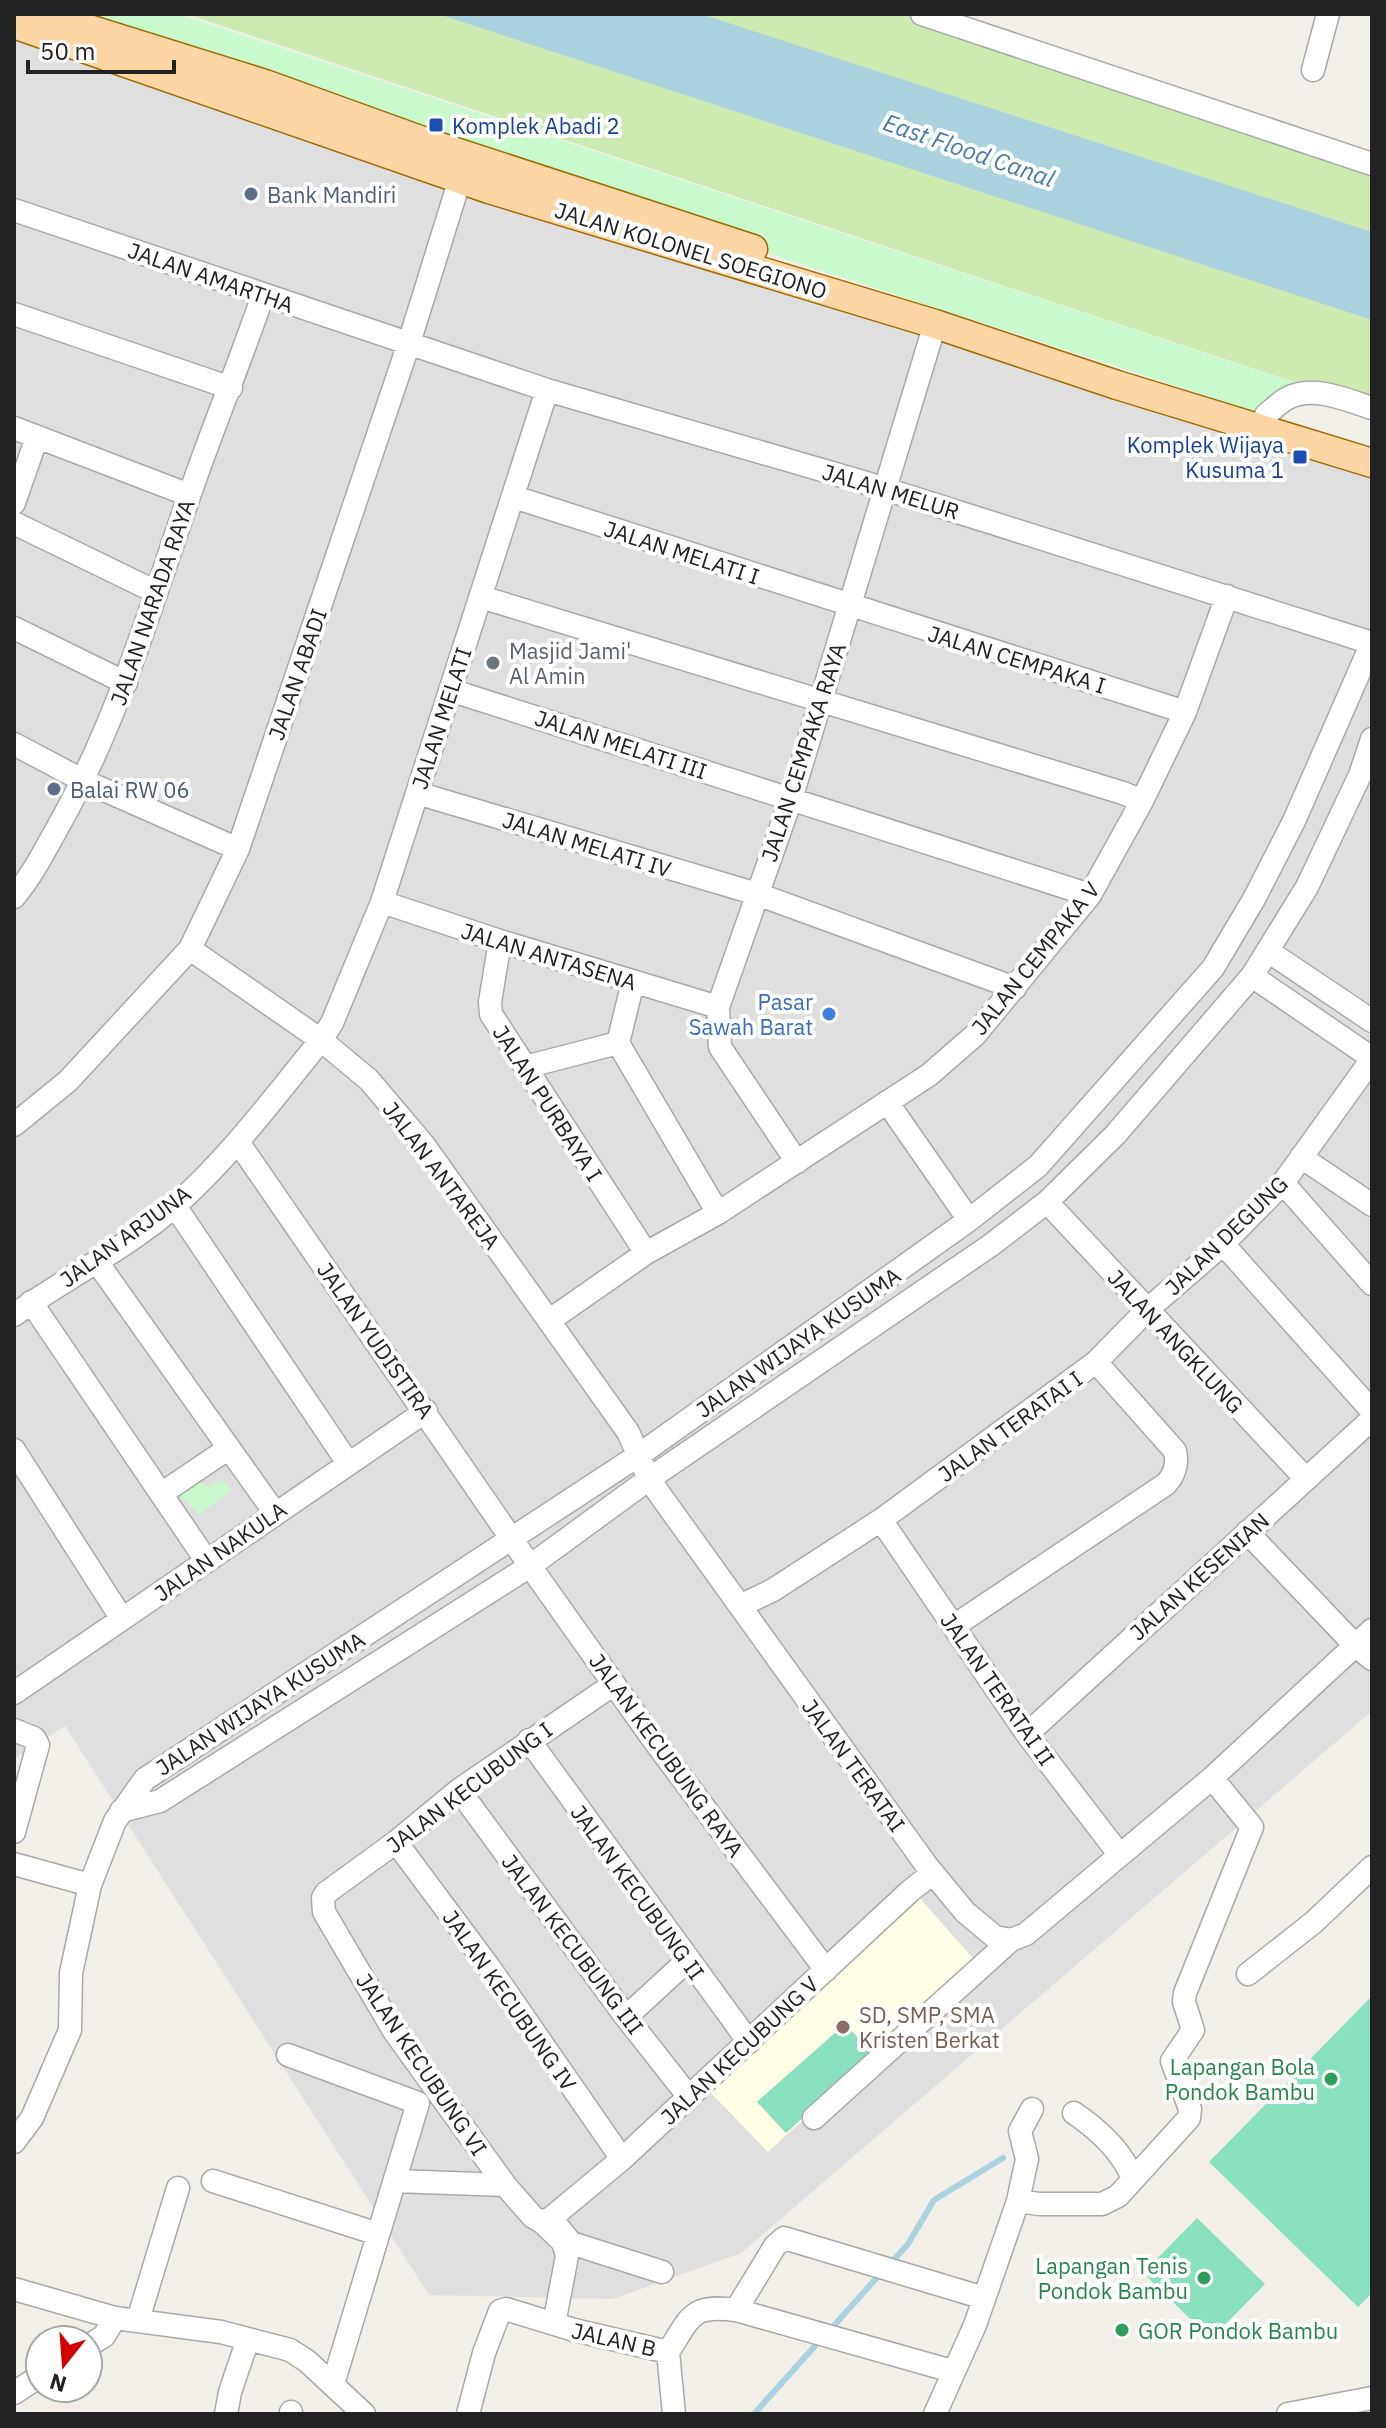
<svg xmlns="http://www.w3.org/2000/svg" width="1386" height="2428" viewBox="0 0 1386 2428" font-family="'IBM Plex Sans',sans-serif">
	<style>
		.residential { fill: #e0dfdf }
		.education { fill: #ffffe5 }
		.grass { fill: #cdebb0 }
		.park { fill: #c8facc }
		.pitch { fill: #88e0be }
		.water { fill: #aad3df }
		.lines { fill: none; stroke-linecap: round; stroke-linejoin: round }
		.stream { stroke: #aad3df; stroke-width: 6 }
		.minor-casing { stroke: #a9a9a9; stroke-width: 25 }
		.major-casing { stroke: #a06b00; stroke-width: 31 }
		.minor { stroke: #fff; stroke-width: 22 }
		.major { stroke: #fcd6a4; stroke-width: 28 }
		.transit-dot { fill: #1a4fb4; stroke: #fff; stroke-width: 3 }
		.service-dot { fill: #5c6f8a; stroke: #fff; stroke-width: 3 }
		.worship-dot { fill: #6b7280; stroke: #fff; stroke-width: 3 }
		.shop-dot { fill: #3f7fe0; stroke: #fff; stroke-width: 3 }
		.education-dot { fill: #8d6e63; stroke: #fff; stroke-width: 3 }
		.leisure-dot { fill: #2e9e5b; stroke: #fff; stroke-width: 3 }
		.labels { text-anchor: middle; dominant-baseline: central; stroke-width: 8; stroke-linejoin: round; paint-order: stroke }
		.transit-label { font-size: 22px; fill: #164399; stroke: #fff; text-anchor: start }
		.service-label { font-size: 22px; fill: #4e5e75; stroke: #fff; text-anchor: start }
		.street-label { font-size: 22px; fill: #222; stroke: #fff }
		.worship-label { font-size: 22px; fill: #5b616d; stroke: #fff; text-anchor: start }
		.shop-label { font-size: 22px; fill: #366cbe; stroke: #fff; text-anchor: end }
		.education-label { font-size: 22px; fill: #785e54; stroke: #fff; text-anchor: start }
		.leisure-label { font-size: 22px; fill: #27864d; stroke: #fff; text-anchor: end }
		.water-label { font-size: 24px; font-style: italic; fill: #4a7aab; stroke: #fff }
	</style>
	<rect width="100%" height="100%" fill="#f2efe9"/>
	<!-- residential -->
	<path class="residential" d="M14 24 1372 463V1711L741 2253 613 2299 429 2295 65 1726 14 1759Z"/>
	<!-- education -->
	<path class="education" d="M919 1897 976 1962 768 2152 711 2093Z"/>
	<!-- grass -->
	<path class="grass" d="M186 14H922L1372 164V408Z"/>
	<!-- park -->
	<path class="park" d="M40 14H179L1332 395 1266 415 431 144Z
		M196 1479 208 1487 223 1480 231 1491 199 1514 177 1493Z"/>
	<!-- pitch -->
	<path class="pitch" d="M1372 1996V2293L1358 2307 1209 2162Z
		M845 2024 873 2054 786 2133 757 2102Z
		M1197 2218 1265 2284 1211 2339 1143 2273Z"/>
	<!-- water -->
	<path class="water" d="M438 14H701L1372 232V320Z"/>
	<g class="lines">
		<!-- stream -->
		<path class="stream" d="M889 2265 908 2244 934 2200 1003 2158
			M830 2330 881 2273
			M754 2414 822 2338"/>
		<!-- minor casing -->
		<g class="minor-casing">
			<path id="minor" d="M922 14 1372 164
				M1313 70 1328 14
				M14 210 547 390 863 482 1372 643
				M14 314 231 388
				M1266 415C1272 410 1279 403 1286 399 1312 384 1347 400 1372 408
				M14 428 189 495
				M514 497 1185 712
				M14 503 37 437
				M14 523 156 592
				M481 597 1123 793 1142 801
				M14 628 126 683
				M450 690 1090 895
				M14 744 84 781 238 849
				M417 793 757 894 1015 988
				M14 897C32 876 45 850 59 825 115 726 147 618 184 511 208 439 238 368 263 295
				M382 902 500 941 718 1007
				M500 941 490 1002 491 1014 646 1253
				M190 949 321 1040 369 1080 424 1145 628 1432 649 1479 658 1492 927 1866 965 1912 995 1937 1011 1940 1026 1934 1212 1778 1372 1630
				M1268 951 1372 1021
				M1252 976 1372 1058
				M633 982 618 1043 718 1213
				M525 1067 618 1043
				M887 1102 969 1220
				M14 1125 68 1081 190 949 238 849 409 343 465 163
				M238 1142 535 1573 655 1742 826 1970
				M1301 1157 1372 1205
				M797 1162 720 1047 718 1007 791 799 935 324
				M1283 1183 1372 1284
				M1047 1202 1306 1479
				M175 1206 348 1463
				M1223 1244 1372 1411
				M97 1262 275 1513
				M31 1302 206 1560
				M14 1315C67 1277 127 1248 176 1205 231 1156 275 1096 321 1040L332 1023 382 902 547 390
				M550 1320 646 1253 718 1213 929 1075 975 1035 1090 895 1142 801 1185 712 1227 596
				M14 1450 122 1619
				M161 1494 229 1448
				M881 1520 1027 1734 1119 1854
				M1247 1532 1355 1645 1372 1659
				M740 1606 773 1590 881 1520 1096 1362 1147 1310 1223 1244 1283 1183 1372 1059
				M954 1626 1166 1484C1175 1474 1178 1464 1175 1451L1096 1362
				M14 1693 426 1411
				M14 1730 34 1738 38 1745 14 1832
				M1027 1734 1372 1419
				M529 1740 749 2042
				M459 1790 626 2017 689 2097
				M121 1811 160 1801 530 1566 649 1479 991 1245 1047 1202 1115 1135 1252 976 1307 887 1360 775 1372 739
				M396 1842 489 1967 622 2159
				M14 1864 90 1885
				M1248 1974 1314 1922 1372 1867
				M626 2017 688 1960
				M288 2055 418 2103 333 2384
				M1074 2113C1099 2130 1122 2151 1133 2179
				M814 2118 1011 1940
				M14 2142 32 2118 70 2030 71 1973 90 1885 115 1821 145 1779 639 1455 969 1220 1038 1166 1213 968 1254 899 1294 821 1372 643
				M213 2181 378 2234
				M395 2181 505 2185
				M1018 2201 1027 2159 1020 2131 1032 2109
				M542 2222 551 2218 622 2159 910 1891 933 1873
				M559 2228 571 2243 662 2272
				M14 2289 115 2318 221 2332 290 2350 307 2361 364 2414
				M736 2310 775 2246 784 2238 984 2298
				M138 2320 178 2188
				M554 2324 567 2256 563 2242 542 2222 533 2217 505 2185 394 2031 324 1912 323 1898 326 1893 396 1842 459 1790 614 1684
				M88 2346 104 2336 115 2318
				M668 2352 674 2414
				M14 2393 40 2376
				M226 2414 230 2392 248 2339
				M291 2414V2412
				M468 2414 484 2353 500 2311 506 2309 574 2330 668 2352C691 2317 690 2304 736 2310L952 2371
				M935 2414 975 2325 1018 2201 1039 2204H1102L1118 2196 1189 2118 1190 2109 1172 2061 1193 2030 1184 2002 1185 1993 1252 1827 1212 1778
				M1288 2414 1372 2398"/>
		</g>
		<!-- major casing -->
		<g class="major-casing">
			<path id="major" d="M44 15 265 84 431 144 753 249
				M14 24 489 189 935 324 1117 385 1372 463"/>
		</g>
		<!-- minor -->
		<use href="#minor" class="minor"/>
		<!-- major -->
		<use href="#major" class="major"/>
	</g>
	<!-- markers -->
	<g class="transit-dot">
		<rect x="428" y="117" width="16" height="16" rx="4"/>
		<rect x="1292" y="449" width="16" height="16" rx="4"/>
	</g>
	<g class="service-dot">
		<circle cx="251" cy="194" r="8"/>
		<circle cx="54" cy="789" r="8"/>
	</g>
	<circle class="worship-dot" cx="493" cy="663" r="8"/>
	<circle class="shop-dot" cx="829" cy="1014" r="8"/>
	<circle class="education-dot" cx="843" cy="2027" r="8"/>
	<g class="leisure-dot">
		<circle cx="1331" cy="2079" r="8"/>
		<circle cx="1204" cy="2278" r="8"/>
		<circle cx="1122" cy="2330" r="8"/>
	</g>
	<g class="labels">
		<!-- transit labels -->
		<g class="transit-label">
			<text x="452" y="125">Komplek Abadi 2</text>
			<text x="1284" y="444" text-anchor="end">Komplek Wijaya<tspan x="1284" dy="25">Kusuma 1</tspan></text>
		</g>
		<!-- service labels -->
		<g class="service-label">
			<text x="267" y="194">Bank Mandiri</text>
			<text x="70" y="789">Balai RW 06</text>
		</g>
		<!-- street labels -->
		<g class="street-label">
			<text transform="translate(691 250) rotate(17)">JALAN KOLONEL SOEGIONO</text>
			<text transform="translate(211 277) rotate(19)">JALAN AMARTHA</text>
			<text transform="translate(891 491) rotate(17)">JALAN MELUR</text>
			<text transform="translate(682 552) rotate(18)">JALAN MELATI I</text>
			<text transform="translate(152 602) rotate(-71)">JALAN NARADA RAYA</text>
			<text transform="translate(1017 659) rotate(17)">JALAN CEMPAKA I</text>
			<text transform="translate(297 674) rotate(-71)">JALAN ABADI</text>
			<text transform="translate(441 718) rotate(-72)">JALAN MELATI</text>
			<text transform="translate(621 744) rotate(18)">JALAN MELATI III</text>
			<text transform="translate(803 752) rotate(-72)">JALAN CEMPAKA RAYA</text>
			<text transform="translate(587 844) rotate(17)">JALAN MELATI IV</text>
			<text transform="translate(549 956) rotate(17)">JALAN ANTASENA</text>
			<text transform="translate(1035 958) rotate(-51)">JALAN CEMPAKA V</text>
			<text transform="translate(548 1103) rotate(57)">JALAN PURBAYA I</text>
			<text transform="translate(442 1175) rotate(53)">JALAN ANTAREJA</text>
			<text transform="translate(1226 1235) rotate(-44)">JALAN DEGUNG</text>
			<text transform="translate(125 1236) rotate(-36)">JALAN ARJUNA</text>
			<text transform="translate(376 1340) rotate(55)">JALAN YUDISTIRA</text>
			<text transform="translate(1176 1341) rotate(47)">JALAN ANGKLUNG</text>
			<text transform="translate(798 1342) rotate(-35)">JALAN WIJAYA KUSUMA</text>
			<text transform="translate(1010 1426) rotate(-36)">JALAN TERATAI I</text>
			<text transform="translate(220 1551) rotate(-35)">JALAN NAKULA</text>
			<text transform="translate(1199 1576) rotate(-42)">JALAN KESENIAN</text>
			<text transform="translate(998 1689) rotate(55)">JALAN TERATAI II</text>
			<text transform="translate(260 1703) rotate(-33)">JALAN WIJAYA KUSUMA</text>
			<text transform="translate(667 1755) rotate(54)">JALAN KECUBUNG RAYA</text>
			<text transform="translate(854 1765) rotate(54)">JALAN TERATAI</text>
			<text transform="translate(469 1787) rotate(-37)">JALAN KECUBUNG I</text>
			<text transform="translate(638 1892) rotate(54)">JALAN KECUBUNG II</text>
			<text transform="translate(573 1944) rotate(53)">JALAN KECUBUNG III</text>
			<text transform="translate(510 2000) rotate(55)">JALAN KECUBUNG IV</text>
			<text transform="translate(739 2050) rotate(-43)">JALAN KECUBUNG V</text>
			<text transform="translate(422 2064) rotate(56)">JALAN KECUBUNG VI</text>
			<text transform="translate(614 2339) rotate(13)">JALAN B</text>
		</g>
		<!-- worship labels -->
		<g class="worship-label">
			<text x="509" y="650">Masjid Jami'<tspan x="509" dy="25">Al Amin</tspan></text>
		</g>
		<!-- shop labels -->
		<g class="shop-label">
			<text x="813" y="1001">Pasar<tspan x="813" dy="25">Sawah Barat</tspan></text>
		</g>
		<!-- education labels -->
		<g class="education-label">
			<text x="859" y="2014">SD, SMP, SMA<tspan x="859" dy="25">Kristen Berkat</tspan></text>
		</g>
		<!-- leisure labels -->
		<g class="leisure-label">
			<text x="1315" y="2066">Lapangan Bola<tspan x="1315" dy="25">Pondok Bambu</tspan></text>
			<text x="1188" y="2265">Lapangan Tenis<tspan x="1188" dy="25">Pondok Bambu</tspan></text>
			<text x="1138" y="2330" text-anchor="start">GOR Pondok Bambu</text>
		</g>
		<!-- water labels -->
		<g class="water-label">
			<text transform="translate(969 150) rotate(19)">East Flood Canal</text>
		</g>
	</g>
	<!-- border -->
	<rect width="1386" height="2428" fill="none" stroke="#222222" stroke-width="32"/>
	<!-- north arrow -->
	<g transform="translate(64 2364) rotate(197)"><circle r="38" fill="#ffffff" stroke="#a7a7a7" stroke-width="2"/>
	<path d="M0-6L14 30L0 20L-14 30Z" fill="#d40000"/>
	<text y="-12" font-size="22" font-weight="bold" text-anchor="middle" fill="#222222">N</text>
	</g>
	<!-- scale -->
	<path d="M28 60v12h146v-12" fill="none" stroke="#222222" stroke-width="4"/>
	<text x="40" y="60" font-size="24" fill="#222222" stroke="#ffffff" stroke-width="6" paint-order="stroke">50 m</text>
</svg>
